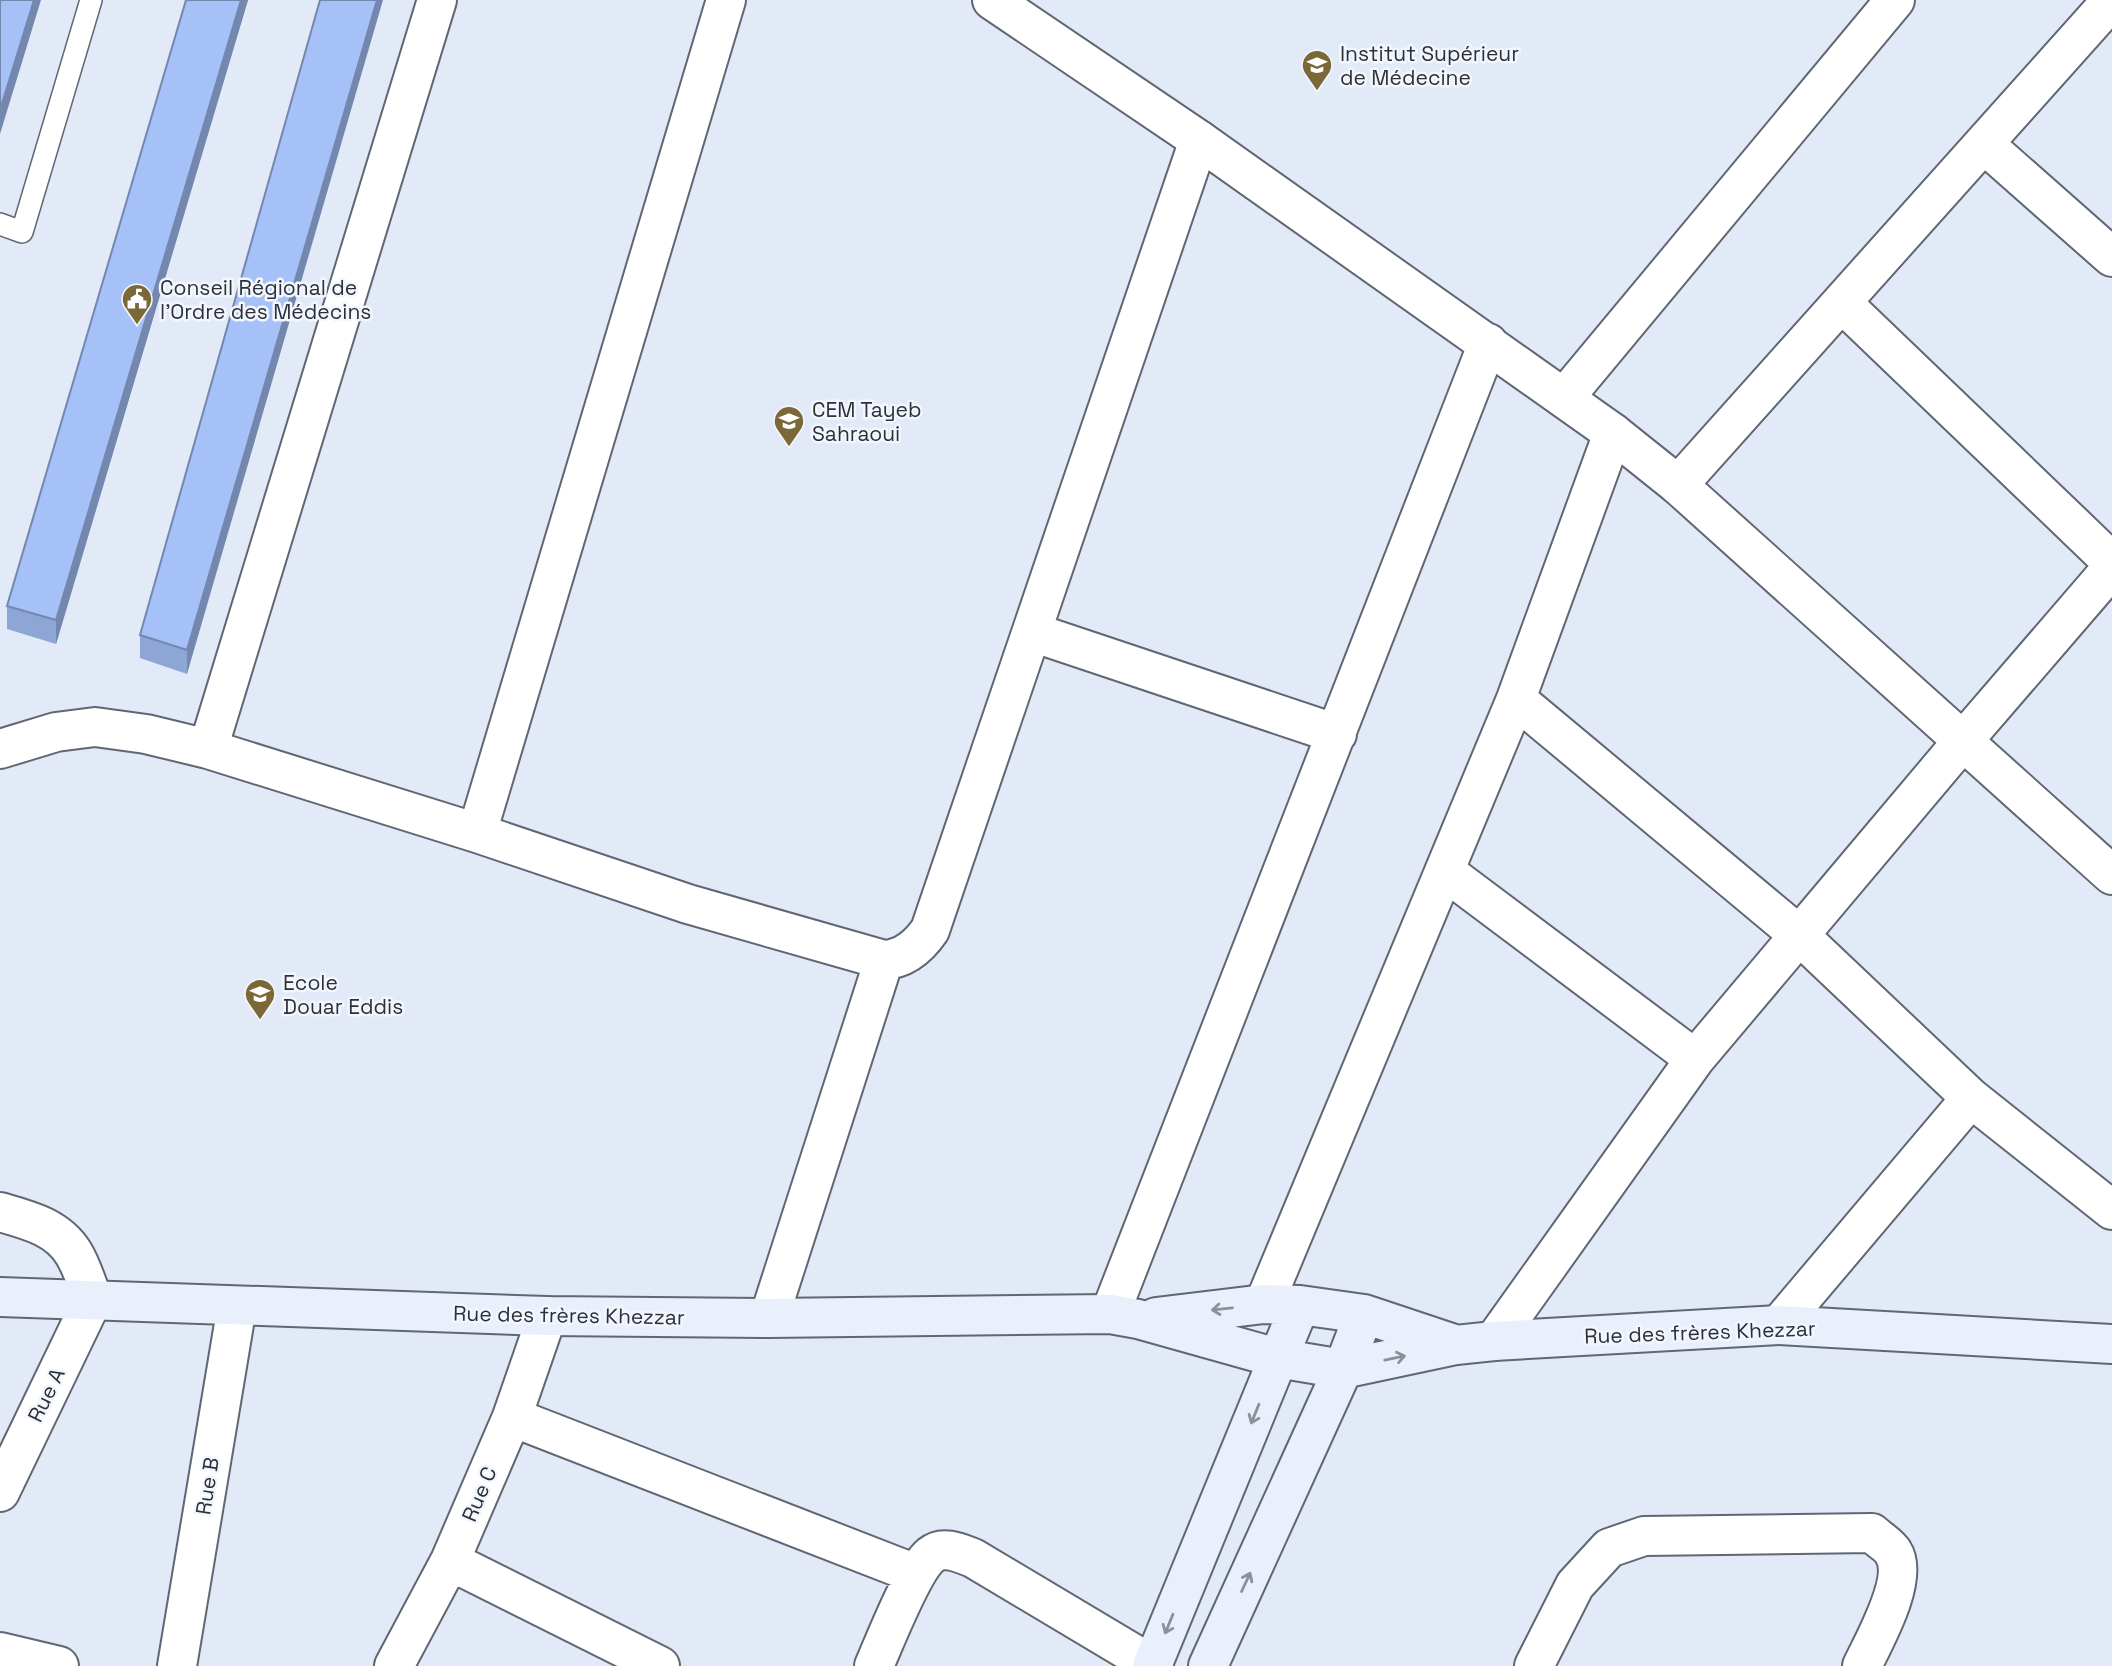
<svg xmlns="http://www.w3.org/2000/svg" width="2112" height="1666" viewBox="0 0 2112 1666" font-family="'Space Grotesk',sans-serif">
	<style>
		.lines { fill: none; stroke-linecap: round; stroke-linejoin: round }
		.service-casing { stroke: #606772; stroke-width: 24 }
		.minor-casing { stroke: #606772; stroke-width: 42 }
		.tertiary-casing { stroke: #606772; stroke-width: 42 }
		.secondary-casing { stroke: #606772; stroke-width: 42 }
		.service { stroke: #fff; stroke-width: 21 }
		.minor { stroke: #fff; stroke-width: 38 }
		.tertiary { stroke: #fff; stroke-width: 38 }
		.secondary { stroke: #e9effb; stroke-width: 38 }
		.wall { fill: #8ea6d5 }
		.shaded-wall { fill: #7487ae }
		.building { fill: #a5c1f8; stroke: #7487ae; stroke-width: 2 }
		.oneway { stroke: #8c9098 }
		.labels { text-anchor: middle; dominant-baseline: central; stroke-width: 5; stroke-linejoin: round; paint-order: stroke }
		.poi-label { font-size: 21px; fill: #2e3035; stroke: #f2f7ff; text-anchor: start }
		.street-label { font-size: 21px; fill: #2e3035; stroke: #f2f7ff }
	</style>
	<rect width="100%" height="100%" fill="#e2e9f7"/>
	<g class="lines">
		<!-- service casing -->
		<g class="service-casing">
			<path id="service" d="M0 224 22 232 91 0"/>
		</g>
		<!-- minor casing -->
		<g class="minor-casing">
			<path id="minor" d="M1984 144 2112 257
				M1842 303 2112 562
				M1564 398 1895 0
				M1678 485 2112 0
				M1032 632 1337 734
				M1516 699 1799 935 1971 1098 2112 1210
				M0 749 56 732 95 727 146 734 208 749 477 833 688 904 884 960C905 959 919 946 930 930L1199 140
				M208 749 437 0
				M477 833 726 0
				M1446 872 1695 1059
				M0 1212C28 1220 58 1227 74 1254 82 1267 87 1285 93 1299L0 1492
				M1264 1304 1516 699 1613 433
				M1110 1314 1488 343
				M769 1318 884 960
				M1779 1325 1971 1098
				M1494 1341 1695 1059 1962 742 2112 568
				M512 1417 916 1574
				M450 1561 660 1666
				M0 1652 59 1666
				M177 1666 237 1306
				M394 1666 450 1561 512 1417 547 1316
				M874 1666C885 1641 913 1569 931 1555 943 1545 960 1553 973 1558L1154 1666
				M1534 1666 1575 1585 1609 1548 1644 1536 1872 1533C1878 1539 1889 1545 1893 1552 1910 1578 1874 1641 1862 1666"/>
		</g>
		<!-- tertiary casing -->
		<g class="tertiary-casing">
			<path id="tertiary" d="M992 0 1199 140 1613 433 1678 485 2112 875"/>
		</g>
		<!-- secondary casing -->
		<g class="secondary-casing">
			<path id="secondary" d="M0 1297 547 1316 769 1318 1110 1314 1138 1319 1277 1358 1343 1369 1456 1345 1494 1341 1779 1325 2112 1344
				M1156 1317 1264 1304 1300 1305 1364 1314 1454 1344
				M1152 1666 1300 1305
				M1208 1666 1343 1369 1364 1314"/>
		</g>
		<!-- service -->
		<use href="#service" class="service"/>
		<!-- minor -->
		<use href="#minor" class="minor"/>
		<!-- tertiary -->
		<use href="#tertiary" class="tertiary"/>
		<!-- secondary -->
		<use href="#secondary" class="secondary"/>
	</g>
	<!-- wall -->
	<path class="wall" d="M186 0H248L56 644 7 629V606Z
		M320 0 187 674 140 658V635Z"/>
	<!-- shaded-wall -->
	<path class="shaded-wall" d="M34 0H41L0 134V110Z
		M241 0H248L56 644V620Z
		M377 0H383L187 674V650Z"/>
	<!-- building -->
	<path class="building" d="M0 0H34L0 110Z
		M186 0H241L56 620 7 606Z
		M320 0H377L187 650 140 635Z"/>
	<!-- one-way arrows -->
	<defs><path id="oneway-shaft" d="M-6 0H5M1.5-3L5.5 0L1.5 3" fill="none" stroke-width="1.6" stroke-linecap="round" stroke-linejoin="round" transform="scale(1.75)"/></defs>
	<g class="oneway">
		<use href="#oneway-shaft" transform="translate(1222 1309) rotate(174)"/>
		<use href="#oneway-shaft" transform="translate(1395 1358) rotate(-12)"/>
		<use href="#oneway-shaft" transform="translate(1255 1414) rotate(112)"/>
		<use href="#oneway-shaft" transform="translate(1246 1582) rotate(-65)"/>
		<use href="#oneway-shaft" transform="translate(1169 1624) rotate(112)"/>
	</g>
	<!-- icons -->
	<defs>
		<g id="university-pin" transform="scale(1.575)"><path d="M0 17L-7.5 6A9.5 9.5 0 1 1 7.5 6Z" fill="#7a6836" stroke="#f2f7ff"/><path d="M0-5L7-2L0 1L-7-2ZM-4 1L0 2.5L4 1V4Q0 6-4 4Z" fill="#fff"/></g>
		<g id="civic-pin" transform="scale(1.575)"><path d="M0 17L-7.5 6A9.5 9.5 0 1 1 7.5 6Z" fill="#7a6836" stroke="#f2f7ff"/><path d="M-.6-6.5H3V-4.5H.6V-3L4-1V1h2V6H-6V1h2V-1L-.6-3ZM-1.2 2.5V6h2.4V2.5Z" fill="#fff"/></g>
		<g id="school-pin" transform="scale(1.575)"><path d="M0 17L-7.5 6A9.5 9.5 0 1 1 7.5 6Z" fill="#7a6836" stroke="#f2f7ff"/><path d="M0-5L7-2L0 1L-7-2ZM-4 1L0 2.5L4 1V4Q0 6-4 4Z" fill="#fff"/></g>
	</defs>
	<g fill-rule="evenodd">
		<use href="#university-pin" x="1317" y="65"/>
		<use href="#civic-pin" x="137" y="299"/>
		<use href="#school-pin" x="789" y="421"/>
		<use href="#school-pin" x="260" y="994"/>
	</g>
	<g class="labels">
		<!-- poi labels -->
		<g class="poi-label">
			<text x="1340" y="53">Institut Supérieur<tspan x="1340" dy="24">de Médecine</tspan></text>
			<text x="160" y="287">Conseil Régional de<tspan x="160" dy="24">l'Ordre des Médecins</tspan></text>
			<text x="812" y="409">CEM Tayeb<tspan x="812" dy="24">Sahraoui</tspan></text>
			<text x="283" y="982">Ecole<tspan x="283" dy="24">Douar Eddis</tspan></text>
		</g>
		<!-- street labels -->
		<g class="street-label">
			<text transform="translate(569 1315) rotate(1)">Rue des frères Khezzar</text>
			<text transform="translate(1700 1332) rotate(-2)">Rue des frères Khezzar</text>
			<text transform="translate(46 1395) rotate(-64)">Rue A</text>
			<text transform="translate(207 1486) rotate(-81)">Rue B</text>
			<text transform="translate(479 1494) rotate(-67)">Rue C</text>
		</g>
	</g>
</svg>
